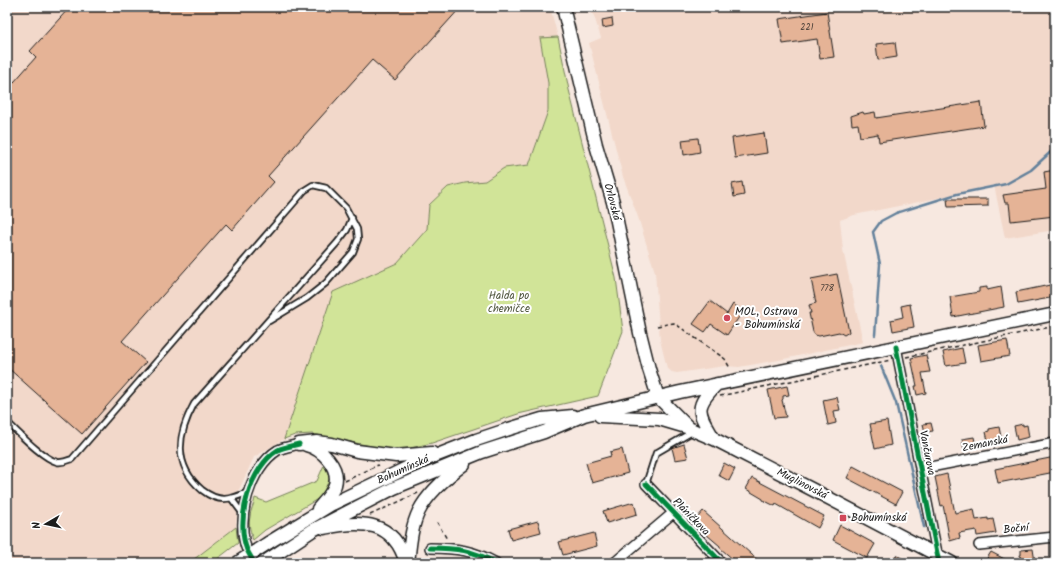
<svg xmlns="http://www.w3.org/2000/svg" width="1062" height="570" viewBox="0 0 1062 570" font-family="Kalam,sans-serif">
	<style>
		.built { fill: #f2d8ca }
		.green { fill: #d1e498; stroke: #76805a }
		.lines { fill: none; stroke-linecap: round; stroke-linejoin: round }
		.stream { stroke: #64819b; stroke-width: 2.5 }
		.building { fill: #e5b396; stroke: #1c1c1c }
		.service-casing { stroke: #1c1c1c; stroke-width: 8 }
		.minor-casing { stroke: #1c1c1c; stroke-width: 12 }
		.secondary-casing { stroke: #1c1c1c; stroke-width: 15 }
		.path { stroke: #1c1c1c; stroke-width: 1.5; stroke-dasharray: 4 3; stroke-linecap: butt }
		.service { stroke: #fff; stroke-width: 4.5 }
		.minor { stroke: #fff; stroke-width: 9 }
		.secondary { stroke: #fff; stroke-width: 12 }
		.secondary-bridge-casing { stroke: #1c1c1c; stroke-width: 15; stroke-linecap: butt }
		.secondary-bridge { stroke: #fff; stroke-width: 12 }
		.cycleway-casing { stroke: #fff; stroke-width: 8 }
		.cycleway { stroke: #00873e; stroke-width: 5 }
		.poi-dot { fill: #d1495b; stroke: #fff; stroke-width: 1.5 }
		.labels { text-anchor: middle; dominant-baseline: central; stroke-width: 4; stroke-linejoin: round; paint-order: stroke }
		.number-label { font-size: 9px; fill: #4e423a }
		.street-label { font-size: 11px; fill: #1c1c1c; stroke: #fff }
		.park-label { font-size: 11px; fill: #525841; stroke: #fff }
		.poi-label { font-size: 11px; fill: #1c1c1c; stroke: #fff; text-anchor: start }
	</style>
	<rect width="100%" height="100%" fill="#f7e8e0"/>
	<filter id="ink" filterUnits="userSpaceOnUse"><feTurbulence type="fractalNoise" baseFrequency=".025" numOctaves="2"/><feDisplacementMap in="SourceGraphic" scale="8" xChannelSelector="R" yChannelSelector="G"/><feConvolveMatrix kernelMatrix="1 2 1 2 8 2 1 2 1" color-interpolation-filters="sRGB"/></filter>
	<g filter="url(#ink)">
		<!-- built -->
		<path class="built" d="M7 7H550L558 37 540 39 548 83V111L529 165 504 168 485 181 465 183 448 187 429 205 427 229 397 263 334 292 284 439 254 457 239 490 236 527 189 563H7Z
			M588 7H1055V230L1005 238 994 185 968 192 854 215 840 220 843 250 863 342 779 360 739 367 725 366 677 373 672 372 667 368 660 340 655 272 638 217 623 177 589 43 601 38 594 16Z"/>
		<!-- green -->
		<path class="green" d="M558 37 569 90 616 278 623 331 598 396 518 414 432 443 410 448 385 449 312 434 295 435 284 439 333 292 397 263 427 229 429 205 448 187 465 183 485 181 504 168 529 165 548 111V83L540 38Z
			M324 465 328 473 329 480 321 497 265 530 253 540C251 533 248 525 250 517 250 511 254 505 255 498L266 502 317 481Z
			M236 527 238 543 212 563H189Z"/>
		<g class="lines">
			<!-- stream -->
			<path class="stream" d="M875 335 880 264 873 232 881 221 896 213 957 194 1006 184 1031 170 1055 148
				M881 366 896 403 924 527"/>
		</g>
		<!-- building -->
		<path class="building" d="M70 7H461L395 80 372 60 268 176 274 182 232 230 226 224 122 341 146 362 82 434 7 367V90L36 57 30 51Z
			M827 12 834 57 820 59 817 39 783 44 779 19Z
			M612 18 613 26 603 28 602 20Z
			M895 42 897 57 878 60 876 44Z
			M981 102 984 126 879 142 878 134 860 137 858 124 852 125 851 116 863 112 864 114 875 112 876 118Z
			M764 133 767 153 735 158 732 138Z
			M698 138 700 152 684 155 682 140Z
			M1055 170V216L1011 221 1009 203H1005L1003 195 1046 189 1044 172Z
			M742 182 744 195 734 197 732 184Z
			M947 199H988V206L948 207Z
			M837 274 849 332 844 335 839 332 819 336 815 335 813 332 809 313H811L809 305 816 303 811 279Z
			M1055 284V297L1018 304 1016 292Z
			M987 287V290L1001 287 1004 307 953 317 950 297 979 292V288Z
			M710 301 727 314 733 304 743 311 727 335 711 324 705 332 693 324Z
			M910 304 914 327 893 331 891 320 903 317 901 306Z
			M1007 340 1010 356 981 361 978 345Z
			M962 348 965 363 946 366 943 352Z
			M926 355 930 372 922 373 926 393 917 395 915 386H917L911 358Z
			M787 386 789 395 783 396V399L782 400 786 417 774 418 768 390Z
			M837 397 840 410 834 411 836 423 828 425 823 400Z
			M887 421 891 445 875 449 870 424Z
			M931 423 933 431 925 432 923 424Z
			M1023 424V426L1027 425 1029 437 1017 440 1014 426Z
			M999 427 1002 442 989 445 986 432 989 431V429Z
			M974 437 976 447 964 450 962 439Z
			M684 444 688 458 675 460 672 448Z
			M622 449 628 473 592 483 586 463 611 456 610 452Z
			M1055 457V472L998 483 995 469Z
			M724 463 735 469 729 481 718 475Z
			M853 466 902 492 896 504 847 478Z
			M947 474 955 513 974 509 976 520 988 518V520L993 519 996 533 977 536 976 530 959 533 960 538 950 541 943 505 941 506 935 477Z
			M752 478 824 516 818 528 776 504 775 506 763 500V499L746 489Z
			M634 502 637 514 607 523 603 511Z
			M703 511 761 563H739L735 561 720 548V546L693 523Z
			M538 521 541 532 511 540 508 529Z
			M840 525 875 544 867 558 833 540Z
			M594 533 597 546 563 555 559 542Z
			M1033 549 1035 562 1021 563 1020 555H1021V550Z
			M991 552 1012 563H984Z
			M896 555 911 563H892Z"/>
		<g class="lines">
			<!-- service casing -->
			<g class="service-casing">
				<path id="service" d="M7 422C19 433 42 458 57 462 63 463 67 461 72 459L305 190 313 185 326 188 346 208 357 229 358 239 353 252 326 283 307 298 269 321
					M646 484 656 453 692 432
					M248 492C243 494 237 497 231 498 220 501 211 497 202 490 173 465 177 435 194 404L337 243 347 230 352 218
					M231 498 243 514"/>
			</g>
			<!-- minor casing -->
			<g class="minor-casing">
				<path id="minor" d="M896 347 939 563
					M920 469 1055 443
					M646 484 722 563
					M979 545 1055 537
					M430 548C456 548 473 550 496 563
					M254 563C252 559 249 554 247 550 235 520 250 467 278 450 284 447 292 446 299 444
					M614 563 673 513"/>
			</g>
			<!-- secondary casing -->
			<g class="secondary-casing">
				<path id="secondary" d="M563 7 596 145 613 202 640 333 649 369 658 397 689 428 695 431 714 439 819 493 952 563
					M600 416 659 419 686 427
					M714 439C698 412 693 408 717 384
					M299 444 317 442 332 444 357 451 396 456 432 453
					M306 445C322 449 340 467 335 485 332 494 324 502 318 509
					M324 528C361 520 394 520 406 563
					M268 543 332 504 417 463 476 440 509 429 542 419 573 416
					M263 563 313 530 394 488 482 452 544 432 584 415 680 392 1055 314
					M408 563C410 546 411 527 419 511 428 493 448 476 464 464"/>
			</g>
			<!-- path -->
			<path class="path" d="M657 326 674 323 725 359 730 368
				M906 357 1055 326
				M720 396 891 360
				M345 481 378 465
				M370 515 418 493
				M437 522 447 539"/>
			<!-- service -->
			<use href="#service" class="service"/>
			<!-- minor -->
			<use href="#minor" class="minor"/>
			<!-- secondary -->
			<use href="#secondary" class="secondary"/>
			<!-- secondary-bridge casing -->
			<g class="secondary-bridge-casing">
				<path id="secondary-bridge" d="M237 563 268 543"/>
			</g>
			<!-- secondary-bridge -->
			<use href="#secondary-bridge" class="secondary-bridge"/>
			<!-- cycleway casing -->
			<g class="cycleway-casing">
				<path id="cycleway" d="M896 347 939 563
					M646 484 722 563
					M430 548C456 548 473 550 496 563
					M254 563C252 559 249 554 247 550 235 520 250 467 278 450 284 447 292 446 299 444"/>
			</g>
			<!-- cycleway -->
			<use href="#cycleway" class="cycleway"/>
		</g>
	</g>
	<!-- markers -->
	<g class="poi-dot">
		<circle cx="727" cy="318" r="4"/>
		<rect x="839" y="514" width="8" height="8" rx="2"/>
	</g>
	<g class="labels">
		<!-- number labels -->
		<g class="number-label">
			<text x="807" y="27">221</text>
			<text x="827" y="288">778</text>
		</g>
		<!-- street labels -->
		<g class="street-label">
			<text transform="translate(612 202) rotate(75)">Orlovská</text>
			<text transform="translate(985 444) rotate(-11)">Zemanská</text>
			<text transform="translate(927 453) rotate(79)">Vančurova</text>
			<text transform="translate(403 470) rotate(-24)">Bohumínská</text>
			<text transform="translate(802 484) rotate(27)">Muglinovská</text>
			<text transform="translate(691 517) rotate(46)">Pláničkova</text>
			<text transform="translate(1016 529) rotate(-6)">Boční</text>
		</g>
		<!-- park labels -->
		<g class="park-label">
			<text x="509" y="296">Halda po<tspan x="509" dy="13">chemičce</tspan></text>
		</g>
		<!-- poi labels -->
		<g class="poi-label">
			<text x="735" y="312">MOL, Ostrava<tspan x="735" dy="13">- Bohumínská</tspan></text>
			<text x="851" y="518">Bohumínská</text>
		</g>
	</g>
	<!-- margin -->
	<rect width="1062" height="570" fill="none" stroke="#fff" stroke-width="24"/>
	<rect x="12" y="12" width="1038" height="546" fill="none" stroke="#1c1c1c" stroke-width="1.5" filter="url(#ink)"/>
	<!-- north arrow -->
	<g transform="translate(46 524) rotate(261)" stroke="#ffffff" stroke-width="3" paint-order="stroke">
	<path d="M0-3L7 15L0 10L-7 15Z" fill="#1c1c1c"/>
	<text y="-6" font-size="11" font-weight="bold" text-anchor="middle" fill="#1c1c1c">N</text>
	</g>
</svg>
